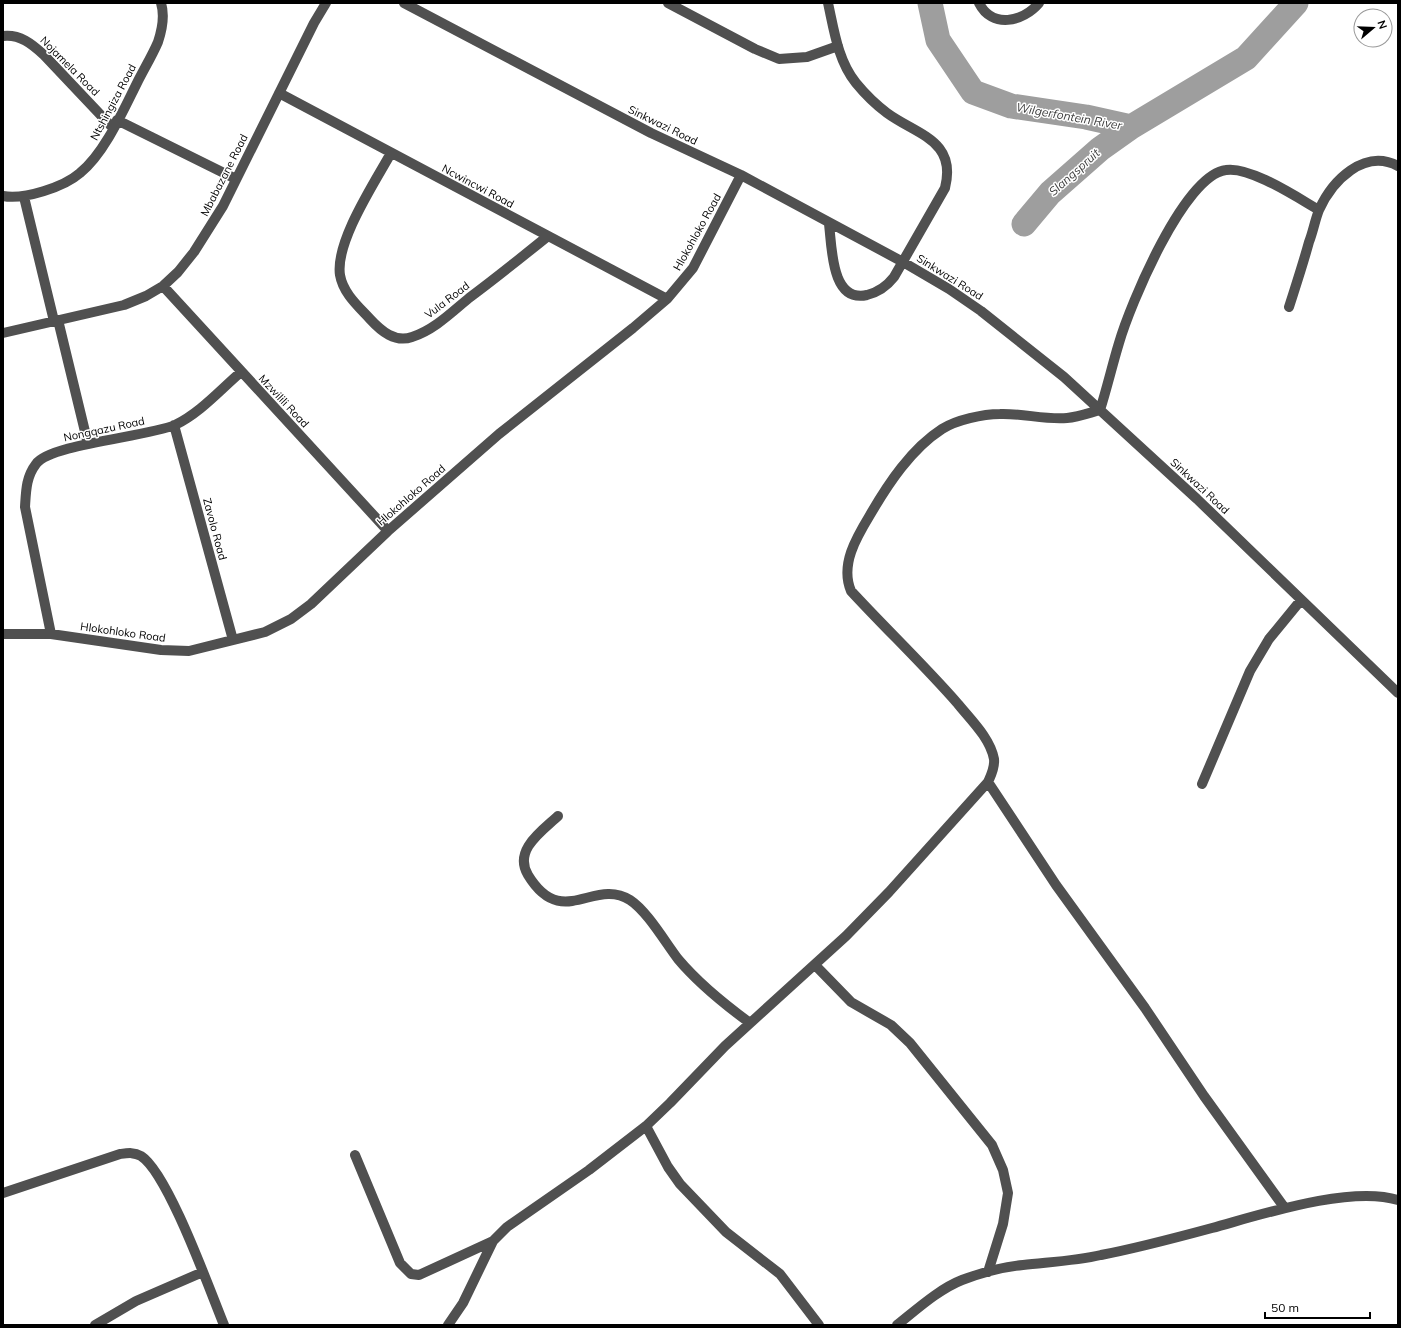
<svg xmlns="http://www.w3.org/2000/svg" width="1401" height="1328" viewBox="0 0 1401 1328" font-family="Mulish,sans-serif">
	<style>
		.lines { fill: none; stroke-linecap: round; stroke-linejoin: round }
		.river { stroke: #9e9e9e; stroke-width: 25 }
		.minor { stroke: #505050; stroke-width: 10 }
		.labels { text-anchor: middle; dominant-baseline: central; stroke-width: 3; stroke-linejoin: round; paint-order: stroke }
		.street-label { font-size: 11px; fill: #000; stroke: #fff }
		.water-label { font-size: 12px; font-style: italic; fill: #3f3f3f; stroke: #fff }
	</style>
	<rect width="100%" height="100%" fill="#fff"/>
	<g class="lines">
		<!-- river -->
		<path class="river" d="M930 3 938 40 973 92 1011 106 1086 117 1131 127 1246 58 1296 3
			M1024 224 1050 193 1100 149 1131 127"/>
		<!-- minor -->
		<path class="minor" d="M404 3 651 133 741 175 903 262 949 289 981 311 1064 377 1197 499 1398 693
			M668 3 755 49 779 59 807 57 838 46
			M828 3C834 30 838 61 856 83 865 94 875 104 887 113 917 135 957 140 945 188L894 277C887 286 879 292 867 295 831 303 832 247 829 224
			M979 3C992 29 1023 22 1039 3
			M3 36C20 34 32 44 44 55L113 128
			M279 93 667 299
			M117 120 236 179
			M391 153C375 182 335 242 340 275 343 293 358 306 370 319 381 331 395 343 412 337 434 330 452 312 469 298 496 278 522 257 548 236
			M3 196C24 200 64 187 80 173 104 154 123 111 137 83 144 69 152 56 158 42 162 30 165 16 161 3
			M24 197 54 321
			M163 286 388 531
			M1289 307C1296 285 1303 264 1309 242 1313 232 1315 220 1319 210 1332 181 1364 148 1398 166
			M58 320 88 444
			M3 333 124 305 146 296 163 286 178 272 194 252 223 206 314 23 326 3
			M174 425 233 640
			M3 634H51L161 650 189 651 265 632 291 619 311 604 388 531 499 434 633 328 667 299 693 268 741 175
			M51 634 25 507C26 491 26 477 36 464 50 444 146 437 175 425 200 413 220 390 241 372
			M988 782 1056 885 1145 1008 1204 1096 1284 1207
			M1202 784 1250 671 1269 639 1301 600
			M558 816C542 831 513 850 528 875 562 931 594 877 630 900 647 911 665 942 678 959 699 984 724 1004 750 1023
			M815 965 851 1002 891 1025 910 1043 992 1145 1003 1170 1008 1193 1003 1224 988 1272
			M646 1126 668 1167 680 1184 726 1232 780 1274 819 1325
			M355 1155 400 1263 411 1274 419 1275 493 1241
			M3 1193 120 1154C128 1153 134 1152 141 1156 168 1173 210 1291 224 1325
			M95 1325 136 1301 203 1272
			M448 1325 463 1303 493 1241 507 1227 589 1170 646 1126 670 1103 725 1046 846 936 889 892 988 782C991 775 995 768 994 759 990 738 971 720 958 704 924 665 886 629 851 591 840 565 856 538 870 515 888 484 911 449 942 429 956 420 983 414 1000 414 1022 413 1045 420 1067 418 1078 417 1089 413 1100 410 1107 388 1112 366 1119 343 1130 305 1184 175 1226 170 1250 166 1298 198 1319 210
			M897 1325C916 1310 939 1289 962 1280 981 1273 1002 1267 1023 1265 1049 1262 1075 1261 1101 1255 1138 1248 1175 1238 1212 1228 1260 1215 1350 1185 1398 1200"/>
	</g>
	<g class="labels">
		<!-- street labels -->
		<g class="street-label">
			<text transform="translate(70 66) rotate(45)">Nojamela Road</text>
			<text transform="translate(113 102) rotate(-62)">Ntshingiza Road</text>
			<text transform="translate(663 125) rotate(26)">Sinkwazi Road</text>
			<text transform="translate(224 175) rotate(-63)">Mbabazane Road</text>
			<text transform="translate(478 186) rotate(28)">Ncwincwi Road</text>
			<text transform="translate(697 232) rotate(-61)">Hlokohloko Road</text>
			<text transform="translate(950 277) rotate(32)">Sinkwazi Road</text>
			<text transform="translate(447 300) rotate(-37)">Vula Road</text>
			<text transform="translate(284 401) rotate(47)">Mzwilili Road</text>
			<text transform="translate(104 429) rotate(-12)">Nongqazu Road</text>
			<text transform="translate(1200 486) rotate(43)">Sinkwazi Road</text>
			<text transform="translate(411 495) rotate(-41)">Hlokohloko Road</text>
			<text transform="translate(215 529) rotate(75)">Zavolo Road</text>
			<text transform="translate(123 632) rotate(8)">Hlokohloko Road</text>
		</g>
		<!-- water labels -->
		<g class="water-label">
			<text transform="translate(1069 116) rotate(10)">Wilgerfontein River</text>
			<text transform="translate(1074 172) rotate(-42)">Slangspruit</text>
		</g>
	</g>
	<!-- border -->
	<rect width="1401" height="1328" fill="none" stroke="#000000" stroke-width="8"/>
	<!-- north arrow -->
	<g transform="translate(1373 28) rotate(71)"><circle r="19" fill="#ffffff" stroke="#999999"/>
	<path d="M0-3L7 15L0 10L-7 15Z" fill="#000000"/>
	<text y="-6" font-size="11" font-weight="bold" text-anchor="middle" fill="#000000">N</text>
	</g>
	<!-- scale -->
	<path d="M1265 1312v6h105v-6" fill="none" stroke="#000000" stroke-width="2"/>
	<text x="1271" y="1312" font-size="12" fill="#000000" stroke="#ffffff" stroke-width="3" paint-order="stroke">50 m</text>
</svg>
